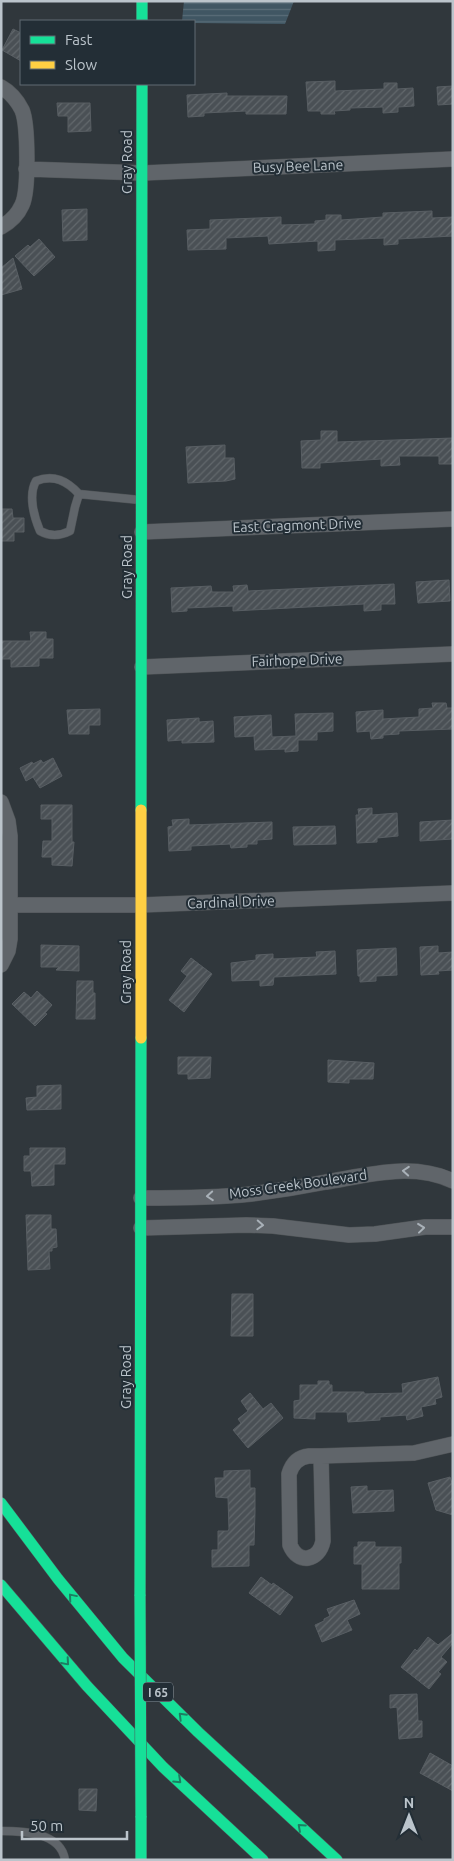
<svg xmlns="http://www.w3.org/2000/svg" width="454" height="1861" viewBox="0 0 454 1861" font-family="Ubuntu,sans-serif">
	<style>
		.water { fill: url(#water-rules) }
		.building { fill: url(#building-hatch); stroke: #585e63 }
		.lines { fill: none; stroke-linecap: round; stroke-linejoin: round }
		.lane-casing { stroke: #4e5356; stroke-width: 9 }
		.street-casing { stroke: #4e5356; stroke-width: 16 }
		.fast-casing { stroke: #4e5356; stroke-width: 12 }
		.slow-casing { stroke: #4e5356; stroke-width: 12 }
		.lane { stroke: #60656a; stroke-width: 8 }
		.street { stroke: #60656a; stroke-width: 15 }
		.fast { stroke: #16e098; stroke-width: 11 }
		.slow { stroke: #ffcf43; stroke-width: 11 }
		.fast-bridge-casing { stroke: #4e5356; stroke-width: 12; stroke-linecap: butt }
		.fast-bridge { stroke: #16e098; stroke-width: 11 }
		.oneway { stroke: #a9b1b8 }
		.oneway2 { stroke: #1d7e62 }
		.labels { text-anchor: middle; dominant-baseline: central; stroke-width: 4; stroke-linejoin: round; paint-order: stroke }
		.shield { fill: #232e36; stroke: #8d979e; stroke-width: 1 }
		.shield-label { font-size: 12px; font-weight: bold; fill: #bbc4cb }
		.street-label { font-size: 14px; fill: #bbc4cb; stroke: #232e36 }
	</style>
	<defs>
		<pattern id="water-rules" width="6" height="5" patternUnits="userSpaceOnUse" patternTransform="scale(1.25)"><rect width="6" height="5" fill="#405663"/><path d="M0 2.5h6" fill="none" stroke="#5a6d78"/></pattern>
		<pattern id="building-hatch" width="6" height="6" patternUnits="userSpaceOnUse" patternTransform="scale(1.25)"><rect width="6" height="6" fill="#4a5055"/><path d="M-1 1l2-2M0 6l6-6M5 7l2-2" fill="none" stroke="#62686c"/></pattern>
	</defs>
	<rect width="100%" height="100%" fill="#30373c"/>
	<!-- water -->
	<path class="water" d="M184 1H294L285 24 194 23V21H182Z"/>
	<!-- building -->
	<path class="building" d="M13 29 21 33V61L2 50Z
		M335 81V91L384 89V83H397V89L413 88 414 106 398 107V112L383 113V107L350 108V110L334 111 335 114H321V111H308L306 82Z
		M453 86V104L438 105 437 87Z
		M227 93V96H287L286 114H246V111L204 113V116L188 117 187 95Z
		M57 103H90L91 131 68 132V116H58Z
		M87 209V240L63 241 62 210Z
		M432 211V218L453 217V236L398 239V244L384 245V238L335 240V250L318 251V241L269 244 268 236 226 238V249L188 250 187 230 210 229V220L281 217V225L315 224V221L326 220V215H341V220L383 217V213Z
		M39 239 55 257 34 276 15 256 28 245 30 247Z
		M13 258 22 289 1 295V268Z
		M321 431H337V442L453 438V464H439V456H399L400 465 381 466V459L320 463V468H302L301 441 321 440Z
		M225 445V458H234L235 479 226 481 188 483 186 447Z
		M1 509H12L13 518H24V532H14V541H1Z
		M449 580 450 601 418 603 416 582Z
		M394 584 395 604H381V610L364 611V604L233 611V606L187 608V611L172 612 171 588 211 586 212 592H234L233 586 247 585 248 591Z
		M30 632H46V639H53V658H39V666L11 667V659H1V641H31Z
		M432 703H446L447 708H453V729L399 731V734L383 735V738L371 739 370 731 357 732 356 712 383 710V719L419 717V709L433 708Z
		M100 709V725H89V734H69L67 710Z
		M333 713V731L317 732V740H298V751L285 752V749L255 750 254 736 235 737 234 717 271 715 272 737 296 736 295 714Z
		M199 718V722L213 721 214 742 182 743V740L168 741 167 720Z
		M53 758 62 776 40 788 33 777 26 781 20 768 32 762 33 764 41 760 43 763Z
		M41 805H72V842H74L72 866 52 865V857H42L43 841H52V819H41Z
		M372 808V815L397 813 398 836 377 838V842L357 843 356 815H359L358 809Z
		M189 819V825L272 822V839L257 840V844H247V847L231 848 230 844 191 846V850L169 851 168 827 173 826 172 820Z
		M453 820V839L420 841V822Z
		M335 826 336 844 294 845 293 827Z
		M41 945 79 946V971L56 970 59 967H41Z
		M438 946V953L453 952V970L438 971 439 974 421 975 420 947Z
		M396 948 397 975 376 976V981L360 982V976H358L357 950Z
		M335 951 336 974 274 977 273 985 260 986V980L232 981 231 963 256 960V955L273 954V959L317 957 316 952Z
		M191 958 212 974 184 1012 169 1000 187 976 181 971Z
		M77 981H93V993H95V1019H76Z
		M37 991 52 1005 45 1013 47 1014 35 1026 12 1004 24 992 31 998Z
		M178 1057H211L210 1078 188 1079V1074H178Z
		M328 1060 374 1063 373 1079H349V1083L328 1082Z
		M61 1085V1109L27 1110 26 1098 37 1097V1086Z
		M30 1148H65V1164H54V1185L32 1186 31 1171H24V1156H30Z
		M26 1215H51V1229H56L57 1247 52 1248V1251H49L50 1269 28 1270Z
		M232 1294H253V1336H231Z
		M438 1377 442 1397 435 1399 436 1404 421 1407 423 1416 407 1420 406 1415 380 1417V1420L348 1422 347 1412H315V1419L294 1418V1401L300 1400V1385H318V1381H329V1385H332V1392H364V1394L403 1393 402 1384Z
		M250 1393 263 1409 271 1403 283 1418 248 1448 233 1430 241 1423 238 1419 248 1411 241 1401Z
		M250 1470V1488H255V1512L254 1545H249V1566L212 1567V1550H218V1531H228L229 1529 228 1498 216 1497 215 1478H224V1471Z
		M450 1477 453 1486V1515L436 1510 428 1483Z
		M367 1486V1491L393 1490 394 1511 353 1513 351 1487Z
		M358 1542H375V1547H401V1563H399V1589H362V1564H354V1547H358Z
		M261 1577 272 1585 273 1583 293 1597 280 1615 249 1593Z
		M354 1600 360 1614 347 1620 352 1630 322 1642 315 1625 324 1621V1619L330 1616 327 1609Z
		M453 1633V1643L441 1657 447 1662 438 1672 441 1674 429 1689 401 1667 415 1649 417 1651 428 1637 438 1645Z
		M417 1694 418 1721H422V1737L399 1739 397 1707 390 1708V1695Z
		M430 1753 453 1766V1791L420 1773Z
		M79 1789H97L96 1811 79 1810Z"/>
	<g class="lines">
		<!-- lane casing -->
		<g class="lane-casing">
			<path id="lane" d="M79 494 75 507 70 531C60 536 49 536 40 531 34 517 28 495 36 481 54 474 67 481 79 494L140 500
				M1 1831C22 1831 61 1832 65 1860"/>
		</g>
		<!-- street casing -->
		<g class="street-casing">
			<path id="street" d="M1 87C10 92 17 100 22 110 28 124 29 191 22 205 18 214 10 222 1 227
				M26 169 143 173 453 159
				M142 532 453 519
				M142 667 453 654
				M1 802 8 821 10 836V939L8 951 1 965
				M10 905H141L453 893
				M141 1198C178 1198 215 1198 251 1194 276 1191 301 1187 326 1182 368 1175 412 1162 453 1181
				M141 1228 246 1225 273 1226 349 1235 375 1234 425 1227H453
				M309 1456H321L323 1541C319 1561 298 1565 290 1545L289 1474C292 1464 298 1457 309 1456Z
				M321 1456 414 1453 453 1444"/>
		</g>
		<!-- fast casing -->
		<g class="fast-casing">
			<path id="fast" d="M142 1V21
				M141 810 142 84
				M1 1503 58 1579 123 1658 198 1732 337 1860
				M1 1585 87 1686 163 1767 263 1860
				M140 1596 141 1038
				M141 1816V1860"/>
		</g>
		<!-- slow casing -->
		<g class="slow-casing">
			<path id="slow" d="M141 1038V810"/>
		</g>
		<!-- lane -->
		<use href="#lane" class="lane"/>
		<!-- street -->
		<use href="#street" class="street"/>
		<!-- fast -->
		<use href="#fast" class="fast"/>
		<!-- slow -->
		<use href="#slow" class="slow"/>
		<!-- fast-bridge casing -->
		<g class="fast-bridge-casing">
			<path id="fast-bridge" d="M140 1596 141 1816"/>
		</g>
		<!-- fast-bridge -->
		<use href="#fast-bridge" class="fast-bridge"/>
	</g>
	<!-- one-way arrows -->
	<defs><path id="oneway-chevron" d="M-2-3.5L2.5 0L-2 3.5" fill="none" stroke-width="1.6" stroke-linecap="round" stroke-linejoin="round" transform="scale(1.25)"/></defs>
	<g class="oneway">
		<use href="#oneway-chevron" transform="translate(406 1171) rotate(-176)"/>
		<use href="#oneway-chevron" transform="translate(210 1196) rotate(176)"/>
		<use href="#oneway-chevron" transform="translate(260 1225) rotate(3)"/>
		<use href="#oneway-chevron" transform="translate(421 1228) rotate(-6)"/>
	</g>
	<g class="oneway2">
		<use href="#oneway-chevron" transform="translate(72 1597) rotate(-130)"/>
		<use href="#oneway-chevron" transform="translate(66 1662) rotate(49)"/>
		<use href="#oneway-chevron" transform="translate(182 1716) rotate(-135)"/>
		<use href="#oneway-chevron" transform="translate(178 1780) rotate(43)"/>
		<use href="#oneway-chevron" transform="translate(301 1827) rotate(-138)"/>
	</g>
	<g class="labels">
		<!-- shield labels -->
		<rect class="shield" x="143" y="1682.5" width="30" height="19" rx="4"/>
		<g class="shield-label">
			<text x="158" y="1692">I 65</text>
		</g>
		<!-- street labels -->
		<g class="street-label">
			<text transform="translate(127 162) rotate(-90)">Gray Road</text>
			<text transform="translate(298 166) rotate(-2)">Busy Bee Lane</text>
			<text transform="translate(297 525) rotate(-2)">East Cragmont Drive</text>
			<text transform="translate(127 567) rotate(-90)">Gray Road</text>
			<text transform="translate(297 660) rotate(-2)">Fairhope Drive</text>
			<text transform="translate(231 902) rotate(-2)">Cardinal Drive</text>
			<text transform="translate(126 972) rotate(-90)">Gray Road</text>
			<text transform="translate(298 1184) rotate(-8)">Moss Creek Boulevard</text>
			<text transform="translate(126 1377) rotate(-90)">Gray Road</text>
		</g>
	</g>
	<!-- border -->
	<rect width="454" height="1861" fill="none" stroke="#bbc4cb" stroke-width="5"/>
	<!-- legend -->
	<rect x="20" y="20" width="175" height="65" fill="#232e36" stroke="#606a72"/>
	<rect x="30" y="36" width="25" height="8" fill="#16e098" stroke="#606a72"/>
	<text x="65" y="45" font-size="15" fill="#bbc4cb">Fast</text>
	<rect x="30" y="61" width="25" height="8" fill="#ffcf43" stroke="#606a72"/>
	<text x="65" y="70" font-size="15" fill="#bbc4cb">Slow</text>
	<!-- north arrow -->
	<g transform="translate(409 1816)" stroke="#232e36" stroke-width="4" paint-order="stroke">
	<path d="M0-4L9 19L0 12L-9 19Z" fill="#bbc4cb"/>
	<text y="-8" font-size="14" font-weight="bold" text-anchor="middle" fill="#bbc4cb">N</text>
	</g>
	<!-- scale -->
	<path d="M22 1831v8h105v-8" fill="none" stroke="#bbc4cb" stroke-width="2.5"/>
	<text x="30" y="1831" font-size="15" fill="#bbc4cb" stroke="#232e36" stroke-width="4" paint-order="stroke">50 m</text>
</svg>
